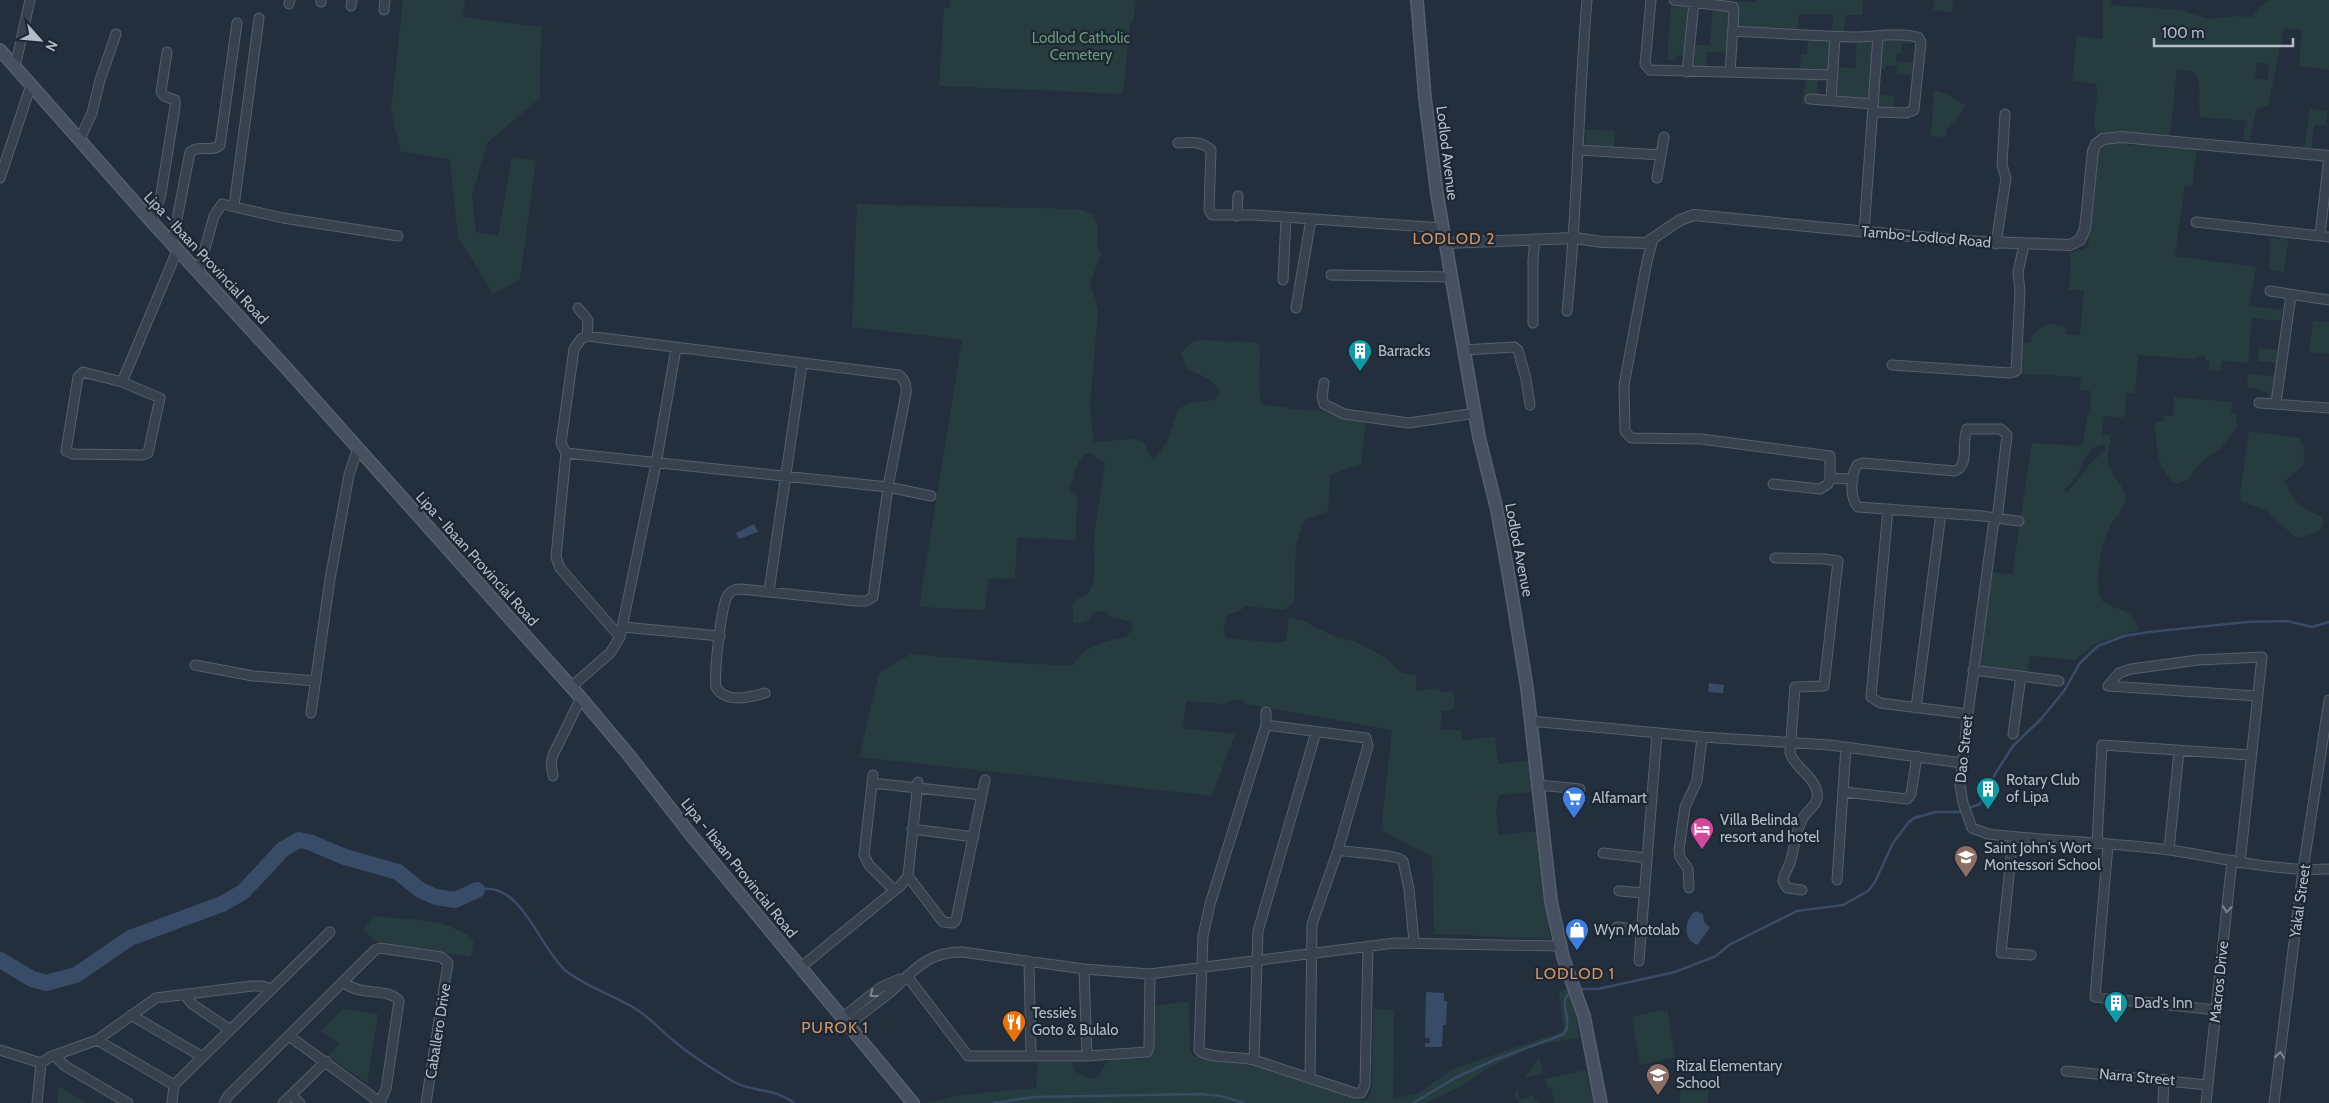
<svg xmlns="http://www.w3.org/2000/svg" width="2329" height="1103" viewBox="0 0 2329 1103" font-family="Cabin,sans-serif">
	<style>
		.green { fill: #263c3f; fill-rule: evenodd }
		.water { fill: #394c67 }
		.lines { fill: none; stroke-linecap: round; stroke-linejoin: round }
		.stream { stroke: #394c67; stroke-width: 2.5 }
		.river { stroke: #394c67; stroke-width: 16 }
		.minor-casing { stroke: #565f6c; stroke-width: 11 }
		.tertiary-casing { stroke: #565f6c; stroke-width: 12 }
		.secondary-casing { stroke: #565f6c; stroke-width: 14 }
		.minor { stroke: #38414e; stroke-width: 9 }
		.tertiary { stroke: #38414e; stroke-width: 10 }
		.secondary { stroke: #465061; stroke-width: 11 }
		.oneway { stroke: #7c8592 }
		.labels { text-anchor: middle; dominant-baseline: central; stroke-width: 4.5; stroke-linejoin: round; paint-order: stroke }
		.park-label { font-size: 15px; fill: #6b9a76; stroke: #1d2633 }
		.street-label { font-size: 15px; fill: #b4bcc9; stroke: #1d2633 }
		.poi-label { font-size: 15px; fill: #b4bcc9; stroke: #1d2633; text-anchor: start }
		.neighbourhood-label { font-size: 16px; letter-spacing: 1px; fill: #d59563; stroke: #1d2633 }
	</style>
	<rect width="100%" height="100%" fill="#242f3e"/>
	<!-- green -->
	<path class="green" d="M403 0H465L463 17 541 27 540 98 487 143 472 196 476 232 498 236 512 157 536 161 520 279 493 294 458 237 450 159 401 152 391 110Z
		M950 0H1136L1133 20 1130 25 1123 94 939 86 944 8H949Z
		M1757 0H1863L1862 15H1845L1844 32H1832L1833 14H1799L1798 29 1738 28 1736 25 1737 2H1757Z
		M1934 0H1953L1952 12 1933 10Z
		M2103 0H2111V5L2180 10 2208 19 2237 16 2252 17 2260 7 2269 0H2329V70L2299 66 2302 30 2284 28 2268 106 2257 108 2249 141 2243 140 2246 121 2201 117C2196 99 2204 87 2195 72L2177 69 2170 136 2119 132 2097 135C2090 121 2100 99 2096 84L2072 81 2077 36 2103 39ZM2257 63 2269 64 2267 80 2255 78Z
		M1671 5 1685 7 1689 11 1684 56 1676 55V60H1667Z
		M1713 6 1729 10 1727 53 1707 52 1706 69 1691 67 1693 45H1710Z
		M1884 37 1916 41 1917 43H1902L1901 53H1897L1896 61 1915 63 1914 75 1896 74 1897 66H1886V70L1881 69 1880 58Z
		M1808 40H1831L1829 71 1800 70 1801 54H1807Z
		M1857 40 1874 42 1870 97 1864 99 1837 97 1835 94 1837 67 1855 68Z
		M1806 78 1818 79V96L1808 95 1807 104H1802Z
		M1934 90 1949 95 1965 105 1956 121 1947 129 1946 137 1931 136Z
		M1877 94 1894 96 1893 109 1876 108Z
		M2310 109 2328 111 2326 125H2314L2311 149 2304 148Z
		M1586 129 1615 131 1614 148 1585 146Z
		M2109 142 2126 143 2129 146H2136L2138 143 2197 148 2192 187 2185 186 2175 256 2256 267 2249 306 2282 310 2281 321 2252 318 2248 363 2221 361 2220 371 2209 370V360H2206V356L2199 355 2195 359 2138 355 2135 394 2126 393 2125 415 2121 418 2104 416 2102 434 2111 435C2110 444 2106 457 2109 465 2113 478 2126 486 2125 500 2124 510 2117 515 2112 523 2101 539 2093 586 2103 602 2122 613 2130 606 2139 630L2094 644 2075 660 2030 656 2027 673 1985 668 1982 667 1980 656 1992 572 2012 575 2032 443 2082 446 2088 415 2090 414 2091 391 2080 390 2081 377 2020 374 2022 343H2030L2034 333 2049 323 2066 327V334L2080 335 2084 290H2069L2071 252 2083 250 2089 246 2088 240 2099 151 2102 145ZM2105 444 2106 449 2090 464 2067 493 2064 489C2067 486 2071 484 2073 481 2084 468 2084 446 2105 444Z
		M857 204 1078 209 1092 214 1098 226 1097 245 1101 254 1090 283 1098 310 1090 407 1094 442 1132 439 1143 441 1152 459C1168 448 1172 427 1178 409L1190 403 1215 400 1220 392C1218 389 1215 385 1212 382 1198 368 1187 380 1181 352L1196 340 1256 342 1260 347 1259 388 1262 405C1280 405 1301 412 1318 410L1366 421 1361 464 1330 475 1328 511 1304 520 1296 547 1294 602 1284 610 1244 606 1240 611 1227 615 1223 632 1227 638 1276 643 1286 641 1289 618 1303 621 1334 636 1356 642 1384 657 1401 672 1416 676V691L1439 688 1441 693 1453 691 1455 705 1452 710 1442 711 1440 730H1460L1463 740 1495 737 1498 764 1530 760 1534 792 1499 795 1496 810 1499 835 1537 831 1550 939 1434 934 1432 857 1381 830 1392 730 1246 704 1243 700H1232L1224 704 1186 701 1183 728 1235 734 1212 796 859 757 879 673 911 654 1027 664 1074 665C1082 646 1107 640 1126 637L1133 629 1130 622 1109 616 1107 612 1097 611 1085 622 1073 623V603C1079 596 1089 596 1092 586 1097 571 1093 555 1094 539 1096 514 1102 489 1105 463L1089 452C1070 465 1080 475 1068 489L1077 497 1076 540 1017 538 1015 579 988 578 985 610 919 607 962 340 852 327Z
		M2281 234 2289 235 2284 272 2269 270 2270 238 2279 239Z
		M2313 321 2329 322V354L2309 352Z
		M2259 348 2278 350 2277 363 2258 361Z
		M2248 374 2276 376 2272 399 2268 400V392L2262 391 2261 389 2247 387Z
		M2174 397 2232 402 2231 413 2237 414 2236 429 2220 449 2207 457 2196 468 2189 479 2177 484C2156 471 2156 444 2155 422H2163L2164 416H2173Z
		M2249 431 2300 438C2310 465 2304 464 2285 481 2292 502 2302 509 2322 517L2324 523 2320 530 2314 534 2299 538 2294 536 2265 510 2241 501 2240 493Z
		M375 916C411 921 444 916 474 940L471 957 375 941 363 929Z
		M1567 988H1569L1576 1011 1579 1038 1536 1045 1488 1068 1460 1087 1426 1103H926L959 1095 1036 1088 1038 1062H1072L1074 1071 1090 1079 1099 1076 1106 1062 1116 1059H1146L1153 1050V1006L1189 1001 1190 1049 1193 1056 1232 1062 1235 1058 1364 1101 1369 1098 1372 1086 1373 1009 1394 1010 1393 1099 1418 1093 1453 1069 1564 1031 1559 993Z
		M343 1009 378 1014 367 1083 329 1057 339 1043 321 1031Z
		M1667 1009 1675 1057 1640 1065 1632 1017Z
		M1539 1057 1543 1073 1525 1078Z
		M1586 1070 1594 1103H1553L1555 1102 1551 1088 1548 1089 1545 1079Z
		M1708 1077V1103H1680V1082Z
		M59 1086 87 1103H57Z
		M1516 1088 1521 1100 1533 1095 1535 1101 1539 1100V1103H1519L1515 1095Z"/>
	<!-- water -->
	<path class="water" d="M754 524 758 532 739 539 736 533Z
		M1709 683 1724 685 1723 693 1708 692Z
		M1696 911 1703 914 1704 922 1710 928 1697 945C1682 939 1684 919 1696 911Z
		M1426 992 1444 993V1001H1447L1446 1025H1443L1442 1047H1425V1043H1430V1038H1425Z"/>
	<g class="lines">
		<!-- stream -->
		<path class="stream" d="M477 890C521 878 539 948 566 971 588 988 614 995 636 1009 650 1018 662 1031 674 1041 692 1056 714 1070 734 1082 755 1093 773 1087 794 1103
			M1579 989H1598L1675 972 1716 956 1729 945 1797 911 1843 905 1868 891 1875 882 1893 843 1908 823 1914 818 1936 812H1958L1980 804 1995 774 2013 746 2041 719 2064 691 2080 663 2098 646 2124 636 2149 632 2247 622 2287 621 2312 627 2329 622
			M994 1103 1035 1097 1200 1094 1220 1096 1244 1103
			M1413 1103 1455 1078 1494 1060 1562 1035C1577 1023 1554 1001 1572 992"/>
		<!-- river -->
		<path class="river" d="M0 960 32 979 46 983 76 975 130 938 222 904 243 892 283 849 299 840 309 842 345 857 398 872 420 890 436 897 455 900 477 890"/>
		<!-- minor casing -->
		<g class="minor-casing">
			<path id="minor" d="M1651 0 1645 64 1650 70 1833 75
				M1674 0 1733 7 1734 11 1730 72
				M321 2V0
				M289 4 290 0
				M351 6 352 0
				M384 10 385 0
				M1733 31C1773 33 1813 36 1853 37 1874 37 1896 32 1918 37L1921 42 1914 110 1906 113 1873 112
				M15 67 30 0
				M1687 72 1694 2
				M1810 99 1873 104
				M1831 100 1835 37
				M80 139 92 113 100 80 116 34
				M1178 143C1190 142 1202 141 1211 150L1209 210 1212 215H1255L1443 228
				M1578 150 1661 155
				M0 178 31 85
				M1657 178 1664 137
				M234 206 259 18
				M1237 216 1238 196
				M152 222 161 194 175 107V100L164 96 161 92 167 52
				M2196 222 2329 237
				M1864 232 1878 36
				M2320 235 2329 156
				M1653 239 1647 261 1624 385 1625 431 1631 438 1701 439 1830 456V478
				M1996 244 2006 178 2002 165 2005 114
				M172 245 190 152C199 144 212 153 220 145L237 23
				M198 273 214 216 222 204 283 218 398 236
				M1331 275 1451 277
				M1283 280 1286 218
				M2270 291 2329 300
				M578 308 588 320 587 336
				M1296 308 1311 219
				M1567 311C1578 207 1578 104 1587 0
				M1533 323V260L1535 239
				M1463 350 1514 347 1518 350 1526 379 1530 405
				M1892 365 2010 373 2016 371 2020 291 2018 272 2024 245
				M83 372 122 382 160 398 148 453 143 455 73 454 66 451 78 377Z
				M122 382 177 251
				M1324 383 1322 397 1324 404 1344 414 1409 423 1476 413
				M2259 403 2329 408
				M2276 403 2291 295
				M566 453 888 487 931 496
				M1773 484 1820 489 1828 484 1830 478 1853 479
				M1888 509 1871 697 1880 703 1968 714
				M2019 521C2006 520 1995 518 1983 516L1858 507C1849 498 1851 475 1857 465L1863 463 1955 471C1970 465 1961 442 1967 429H2001L2007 435 1998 512 1993 527 1968 714 1960 785 1963 803 1972 828 1988 834C2048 841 2110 842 2170 850 2223 858 2275 872 2329 869
				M1775 558 1825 559 1838 561 1824 686 1795 687 1790 753C1795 768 1814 776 1817 792 1820 804 1808 809 1803 818 1795 832 1795 845 1791 860 1789 867 1784 873 1783 881L1787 888 1802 890
				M769 591 802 364
				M623 627 720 636
				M620 637 560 568 556 557 566 453 561 443 574 349 581 339 587 336 899 375C905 380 907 385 906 393L888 487 873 597 866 601H856L741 589C736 589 731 590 728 595 721 604 714 674 716 687 725 704 750 697 765 693
				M195 665 253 676 316 681
				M1973 670 2059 681
				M2108 686 2119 673 2131 669 2198 660 2262 657 2240 863
				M2108 686 2257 696
				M571 687 610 653 620 637 656 464 676 348
				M1916 708 1941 513
				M1266 712V725L1210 904 1203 936 1199 1050C1207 1059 1241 1056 1254 1060L1355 1093H1361L1365 1085 1368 946
				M311 713 330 579 349 475 358 448
				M1530 721 1702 737 1830 745 1962 763
				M1266 725 1366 738 1368 746 1338 850 1312 924 1310 1078
				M2013 734 2021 676
				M873 775 864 855 869 865 894 890
				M553 776 551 763 553 755 581 698
				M872 783 982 795
				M1538 785 1580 789
				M1844 792 1907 799 1911 794 1917 756
				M912 829 974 837
				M2013 837 2001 953 2031 955
				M2097 844 2102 745 2250 755
				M2108 845 2095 997 2216 1010
				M1338 850C1351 853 1398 854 1403 861L1409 889 1414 942
				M2169 850 2179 751
				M1603 853 1647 858
				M908 876 943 922 953 923 956 920 985 780
				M1837 880 1846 747
				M1689 888 1688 869 1680 857 1679 850 1685 807 1697 781 1702 737
				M1619 891 1645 893
				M1617 927 1642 929
				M1029 961 1031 1056
				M1639 961 1657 733
				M801 967 900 886 908 876 918 782
				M1084 969 1087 1056
				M907 976 968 1056H1087L1147 1052 1149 1047 1150 974
				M344 982C359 997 389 987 399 1001L386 1089 380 1102
				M185 995 192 1004 229 1029
				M131 1015 201 1056
				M843 1017 881 987 900 979
				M849 1024C862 1014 874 1005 887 995 913 973 924 952 962 952L1084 969 1150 974 1395 943 1560 946
				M289 1036 381 1103
				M97 1040 174 1085
				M0 1050 41 1063 50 1057 97 1040 156 998 252 986H262L271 989
				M54 1055 65 1066 128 1103
				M1254 1060 1258 931 1316 732
				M2066 1071 2208 1085
				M291 1095 300 1103
				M37 1103 41 1063
				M172 1103 174 1085 330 932
				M224 1103 228 1096 375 950 380 948 441 957 448 963 426 1103
				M283 1103 326 1061
				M2163 1103 2164 1079
				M2206 1103 2232 860
				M2274 1103 2303 870 2329 700"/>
		</g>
		<!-- tertiary casing -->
		<g class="tertiary-casing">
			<path id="tertiary" d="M1446 243 1575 238 1602 242 1646 243 1680 220 1694 215 1961 241 2070 245 2080 240 2085 229 2093 151 2096 144 2103 139 2121 137 2329 156"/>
		</g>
		<!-- secondary casing -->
		<g class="secondary-casing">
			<path id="secondary" d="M1417 0 1425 98 1437 194 1479 437 1497 510 1510 583 1527 688 1551 901 1563 957 1584 1016 1601 1103
				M0 50 152 222 289 371 581 698 628 754 691 835 913 1103"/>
		</g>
		<!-- minor -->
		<use href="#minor" class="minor"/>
		<!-- tertiary -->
		<use href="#tertiary" class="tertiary"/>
		<!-- secondary -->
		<use href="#secondary" class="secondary"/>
	</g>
	<!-- one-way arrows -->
	<defs><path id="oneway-chevron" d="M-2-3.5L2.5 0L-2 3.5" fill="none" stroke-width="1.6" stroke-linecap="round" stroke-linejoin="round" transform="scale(1.25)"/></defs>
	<g class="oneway">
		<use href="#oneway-chevron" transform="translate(2227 909) rotate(96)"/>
		<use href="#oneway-chevron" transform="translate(873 994) rotate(143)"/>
		<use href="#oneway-chevron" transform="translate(2280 1055) rotate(-83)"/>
	</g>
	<!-- icons -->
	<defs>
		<g id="building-pin" transform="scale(1.25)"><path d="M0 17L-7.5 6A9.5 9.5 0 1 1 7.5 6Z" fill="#0f9aa8" stroke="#1d2633"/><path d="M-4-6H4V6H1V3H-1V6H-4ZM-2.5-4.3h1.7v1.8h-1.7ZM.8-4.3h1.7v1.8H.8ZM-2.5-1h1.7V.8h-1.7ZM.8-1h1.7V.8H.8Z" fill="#fff"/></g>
		<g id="supermarket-pin" transform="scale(1.25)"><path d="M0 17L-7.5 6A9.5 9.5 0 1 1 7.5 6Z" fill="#3f7fe0" stroke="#1d2633"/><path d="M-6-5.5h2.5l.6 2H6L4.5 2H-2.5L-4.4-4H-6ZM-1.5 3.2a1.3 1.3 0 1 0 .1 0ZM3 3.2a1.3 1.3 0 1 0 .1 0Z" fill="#fff"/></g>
		<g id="hotel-pin" transform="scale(1.25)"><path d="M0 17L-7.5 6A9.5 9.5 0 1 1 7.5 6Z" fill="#d1479c" stroke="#1d2633"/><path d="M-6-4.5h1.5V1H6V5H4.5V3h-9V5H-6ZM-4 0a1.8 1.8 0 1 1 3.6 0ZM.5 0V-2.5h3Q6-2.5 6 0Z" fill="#fff"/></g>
		<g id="school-pin" transform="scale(1.25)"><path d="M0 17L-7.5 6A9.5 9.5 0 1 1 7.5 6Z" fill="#8d6e63" stroke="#1d2633"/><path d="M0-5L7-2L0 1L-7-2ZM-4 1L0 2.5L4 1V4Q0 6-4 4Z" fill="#fff"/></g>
		<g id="shop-pin" transform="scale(1.25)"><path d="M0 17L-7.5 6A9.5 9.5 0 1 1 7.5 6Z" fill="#3f7fe0" stroke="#1d2633"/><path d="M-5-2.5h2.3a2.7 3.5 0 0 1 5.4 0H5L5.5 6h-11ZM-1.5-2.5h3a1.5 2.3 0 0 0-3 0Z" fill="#fff"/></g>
		<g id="restaurant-pin" transform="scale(1.25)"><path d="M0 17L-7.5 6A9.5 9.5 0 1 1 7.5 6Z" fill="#e8710a" stroke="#1d2633"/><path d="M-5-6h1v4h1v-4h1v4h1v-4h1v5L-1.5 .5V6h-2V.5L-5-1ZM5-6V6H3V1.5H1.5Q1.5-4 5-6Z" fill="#fff"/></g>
	</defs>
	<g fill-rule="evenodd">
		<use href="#building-pin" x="1360" y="351"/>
		<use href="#building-pin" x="1988" y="789"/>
		<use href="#supermarket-pin" x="1574" y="798"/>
		<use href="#hotel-pin" x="1702" y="829"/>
		<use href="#school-pin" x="1966" y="857"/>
		<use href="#shop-pin" x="1577" y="930"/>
		<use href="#building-pin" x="2116" y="1003"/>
		<use href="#restaurant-pin" x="1014" y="1022"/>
		<use href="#school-pin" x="1658" y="1075"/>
	</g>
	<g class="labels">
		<!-- park labels -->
		<g class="park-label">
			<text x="1081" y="38">Lodlod Catholic<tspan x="1081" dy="17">Cemetery</tspan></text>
		</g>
		<!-- street labels -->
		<g class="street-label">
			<text transform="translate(1447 153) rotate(83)">Lodlod Avenue</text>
			<text transform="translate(1926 237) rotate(5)">Tambo-Lodlod Road</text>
			<text transform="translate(206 258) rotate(47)">Lipa - Ibaan Provincial Road</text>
			<text transform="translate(1519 550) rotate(79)">Lodlod Avenue</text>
			<text transform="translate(477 559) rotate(48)">Lipa - Ibaan Provincial Road</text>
			<text transform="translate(1964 749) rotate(-84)">Dao Street</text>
			<text transform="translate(739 868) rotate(51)">Lipa - Ibaan Provincial Road</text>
			<text transform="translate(2300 901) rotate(-82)">Yakal Street</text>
			<text transform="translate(2219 982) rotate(-84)">Macros Drive</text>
			<text transform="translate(438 1031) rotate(-81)">Caballero Drive</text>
			<text transform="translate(2137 1077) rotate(5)">Narra Street</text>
		</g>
		<!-- poi labels -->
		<g class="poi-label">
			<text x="1378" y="351">Barracks</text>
			<text x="2006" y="780">Rotary Club<tspan x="2006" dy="17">of Lipa</tspan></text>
			<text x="1592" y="798">Alfamart</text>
			<text x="1720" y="820">Villa Belinda<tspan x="1720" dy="17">resort and hotel</tspan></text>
			<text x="1984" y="848">Saint John's Wort<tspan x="1984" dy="17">Montessori School</tspan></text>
			<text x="1594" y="930">Wyn Motolab</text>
			<text x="2134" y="1003">Dad's Inn</text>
			<text x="1032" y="1013">Tessie’s<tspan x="1032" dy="17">Goto &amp; Bulalo</tspan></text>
			<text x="1676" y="1066">Rizal Elementary<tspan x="1676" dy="17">School</tspan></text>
		</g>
		<!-- neighbourhood labels -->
		<g class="neighbourhood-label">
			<text x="1454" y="238">LODLOD 2</text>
			<text x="1575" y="973">LODLOD 1</text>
			<text x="835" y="1027">PUROK 1</text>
		</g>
	</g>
	<!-- north arrow -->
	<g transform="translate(40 40) rotate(117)" stroke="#1d2633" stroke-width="4" paint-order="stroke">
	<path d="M0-4L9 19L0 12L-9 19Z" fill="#b4bcc9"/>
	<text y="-8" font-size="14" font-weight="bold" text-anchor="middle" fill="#b4bcc9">N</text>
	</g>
	<!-- scale -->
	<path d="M2154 38v8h139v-8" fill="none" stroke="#b4bcc9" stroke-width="2.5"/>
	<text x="2162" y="38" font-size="15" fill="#b4bcc9" stroke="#1d2633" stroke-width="4" paint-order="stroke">100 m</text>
</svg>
